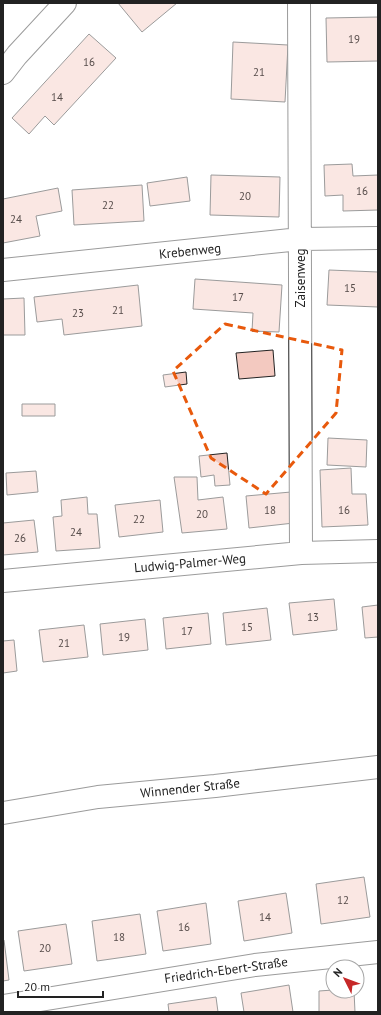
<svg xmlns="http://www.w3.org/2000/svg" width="381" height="1015" viewBox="0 0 381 1015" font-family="'PT Sans',sans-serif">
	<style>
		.building { fill: #f3c9c0; stroke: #222 }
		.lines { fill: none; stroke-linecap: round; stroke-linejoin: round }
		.street-casing { stroke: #222; stroke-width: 24 }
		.secondary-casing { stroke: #222; stroke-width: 24 }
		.street { stroke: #fff; stroke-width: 22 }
		.secondary { stroke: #fff; stroke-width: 22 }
		.marked { fill: none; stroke: #e8590c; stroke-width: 3; stroke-dasharray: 8 5; stroke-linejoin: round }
		.labels { text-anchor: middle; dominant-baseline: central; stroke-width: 3; stroke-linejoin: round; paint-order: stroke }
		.number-label { font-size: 11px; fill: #564c4a }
		.street-label { font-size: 13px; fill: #222; stroke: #fff }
	</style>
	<rect width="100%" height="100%" fill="#fff"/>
	<!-- building -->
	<path class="building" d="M118 3H177L142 32Z
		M378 17V61L327 62 326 18Z
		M89 34 116 58 54 125 45 116 29 134 12 118Z
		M233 42 288 45 285 102 231 99Z
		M352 164 353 176 378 175V210L343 211V195L325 196 324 165Z
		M211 175 280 177 279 217 210 215Z
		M187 177 190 201 150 206 147 183Z
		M142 185 144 221 74 225 72 190Z
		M58 188 62 211 36 216 40 236 3 243V199Z
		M329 270 378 272V307L327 305Z
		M195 279 282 285 279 332 252 331 253 313 193 309Z
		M138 285 142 326 64 335 62 319 37 322 34 297Z
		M24 298 25 335H3V299Z
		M273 350 275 376 239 379 236 353Z
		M186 372 187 384 165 387 163 375Z
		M22 404H55V416H22Z
		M328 438 367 440 366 467 327 465Z
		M227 453 230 485 215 486 214 475 201 477 199 456Z
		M351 468 352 494H366L368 525 322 527 320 470Z
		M36 471 38 492 7 495 6 473Z
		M174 477H197L198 500 223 497 227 529 182 533Z
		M291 492 294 523 249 528 246 496Z
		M87 497 88 514H97L100 548 56 551 53 517 62 516 61 500Z
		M160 500 163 532 119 537 115 505Z
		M34 520 38 552 3 555V523Z
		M334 599 337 630 293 635 289 603Z
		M378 605V637L365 638 362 607Z
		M267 608 271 640 226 645 223 613Z
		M208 613 211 644 166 649 163 618Z
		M145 619 148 650 103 655 100 624Z
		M84 625 88 657 43 662 39 630Z
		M14 640 17 671 3 673V641Z
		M364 877 370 917 321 924 316 884Z
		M286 893 292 933 244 941 238 901Z
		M206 903 211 944 163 951 157 911Z
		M140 914 146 954 97 961 92 921Z
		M66 924 72 964 24 971 18 931Z
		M4 940 9 980 3 981V941Z
		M289 985 293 1012H244L241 993Z
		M333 990V991H354L355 1012H319V991Z
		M216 997 218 1012H169L168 1004Z"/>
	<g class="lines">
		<!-- street casing -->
		<g class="street-casing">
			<path id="street" d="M299 3 301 553
				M3 73 17 55 65 3
				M3 270 300 239 378 238
				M3 581 301 553 378 551
				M3 1006 255 965 378 952"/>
		</g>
		<!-- secondary casing -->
		<g class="secondary-casing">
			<path id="secondary" d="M3 813 98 797 215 786 378 767"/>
		</g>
		<!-- street -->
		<use href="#street" class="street"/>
		<!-- secondary -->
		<use href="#secondary" class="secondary"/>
	</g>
	<!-- marked area -->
	<path d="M0 0H381V1015H0ZM225 324 342 350 336 413 266 494 211 458 173 371Z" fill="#fff" fill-opacity=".55" fill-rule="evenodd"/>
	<path class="marked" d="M225 324 342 350 336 413 266 494 211 458 173 371Z"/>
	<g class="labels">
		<!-- number labels -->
		<g class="number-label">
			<text x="354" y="39">19</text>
			<text x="89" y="62">16</text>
			<text x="259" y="72">21</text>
			<text x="57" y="97">14</text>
			<text x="362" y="191">16</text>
			<text x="245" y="196">20</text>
			<text x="108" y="205">22</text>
			<text x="16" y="219">24</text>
			<text x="350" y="288">15</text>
			<text x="238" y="297">17</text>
			<text x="118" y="310">21</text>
			<text x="78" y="313">23</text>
			<text x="270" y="510">18</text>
			<text x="344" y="510">16</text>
			<text x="202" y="514">20</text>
			<text x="139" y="519">22</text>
			<text x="76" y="532">24</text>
			<text x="20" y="538">26</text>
			<text x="313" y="617">13</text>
			<text x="247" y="627">15</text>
			<text x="187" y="631">17</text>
			<text x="124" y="637">19</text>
			<text x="64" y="643">21</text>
			<text x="343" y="900">12</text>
			<text x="265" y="917">14</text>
			<text x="184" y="927">16</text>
			<text x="119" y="937">18</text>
			<text x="45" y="948">20</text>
		</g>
		<!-- street labels -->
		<g class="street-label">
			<text transform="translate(190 251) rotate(-6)">Krebenweg</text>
			<text transform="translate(300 278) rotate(-90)">Zaisenweg</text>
			<text transform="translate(190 563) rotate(-5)">Ludwig-Palmer-Weg</text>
			<text transform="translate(190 788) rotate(-6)">Winnender Straße</text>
			<text transform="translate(226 970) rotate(-8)">Friedrich-Ebert-Straße</text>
		</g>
	</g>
	<!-- border -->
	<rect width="381" height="1015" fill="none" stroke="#222222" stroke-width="8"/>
	<!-- north arrow -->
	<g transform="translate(345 979) rotate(312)"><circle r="19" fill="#ffffff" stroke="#a7a7a7"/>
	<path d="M0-3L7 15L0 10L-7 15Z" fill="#c62828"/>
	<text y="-6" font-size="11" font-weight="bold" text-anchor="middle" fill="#222222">N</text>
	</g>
	<!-- scale -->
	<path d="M18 991v6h85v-6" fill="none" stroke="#222222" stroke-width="2"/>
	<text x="24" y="991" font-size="12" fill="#222222" stroke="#ffffff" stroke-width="3" paint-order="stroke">20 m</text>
</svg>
